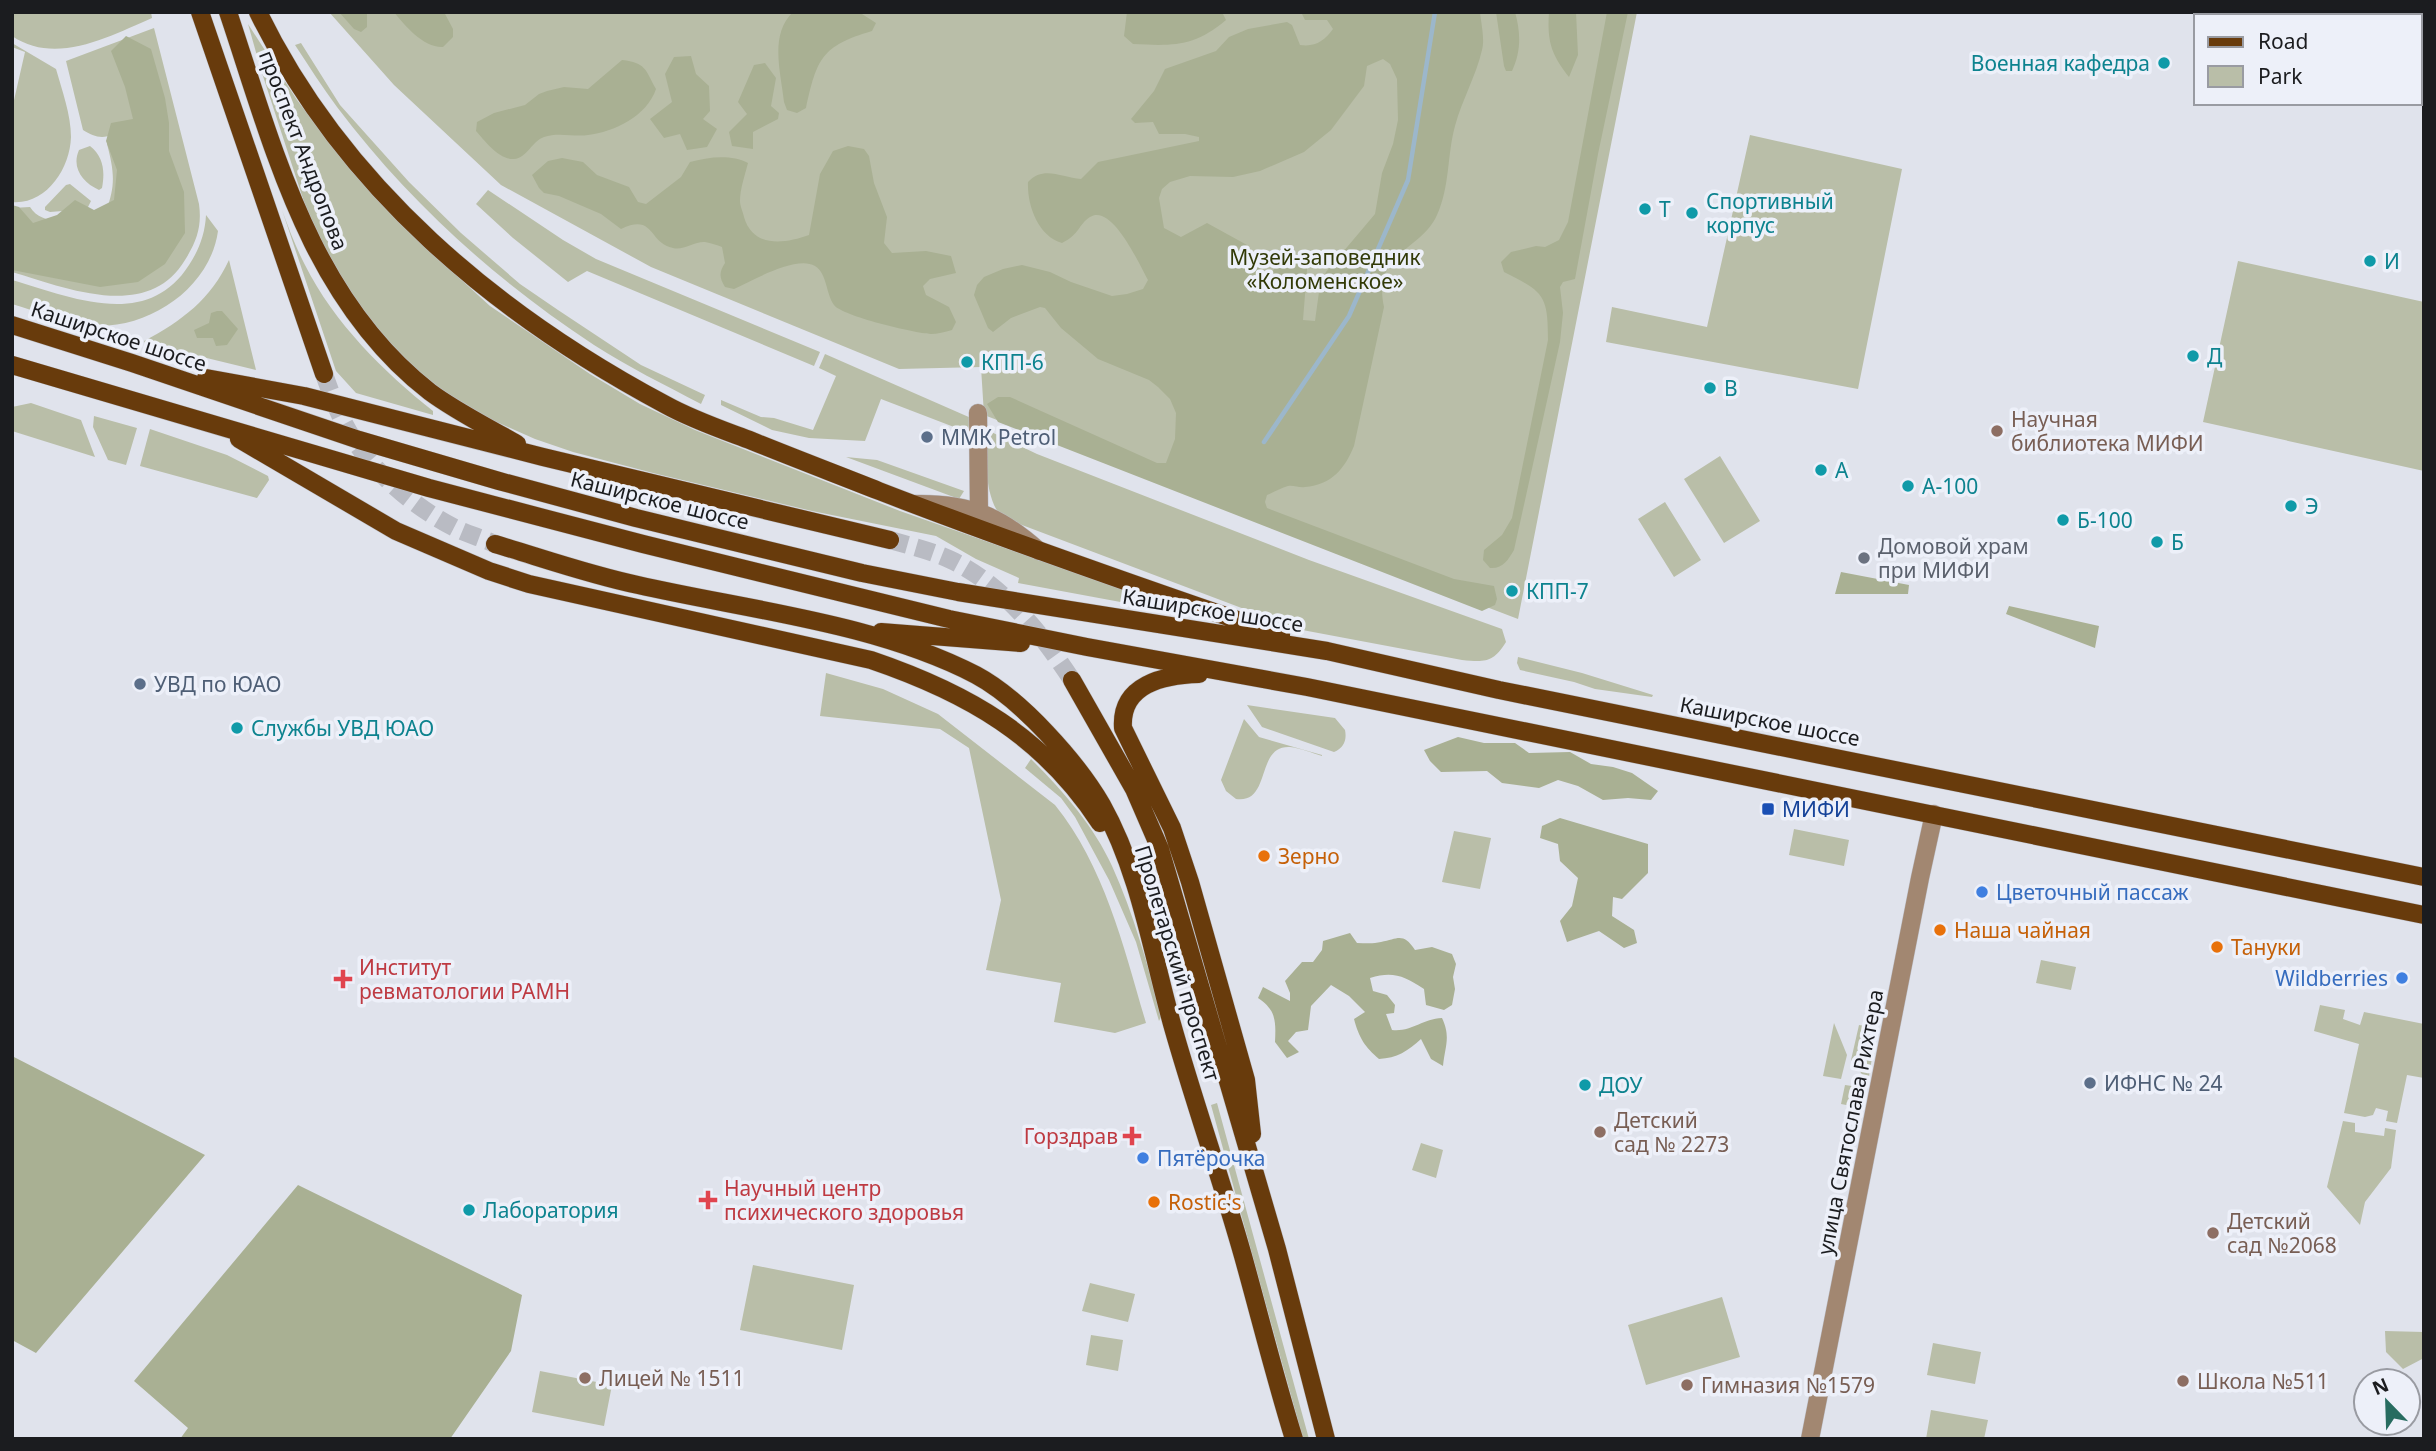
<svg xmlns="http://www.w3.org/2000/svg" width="2436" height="1451" viewBox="0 0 2436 1451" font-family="'Noto Sans',sans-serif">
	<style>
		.green { fill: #b9bea8 }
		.forest { fill: #a9b093; fill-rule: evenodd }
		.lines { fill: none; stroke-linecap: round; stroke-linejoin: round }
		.stream { stroke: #9cb7cb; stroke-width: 4.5 }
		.major-tunnel { stroke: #b9bbc3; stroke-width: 18; stroke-dasharray: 18 9; stroke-linecap: butt }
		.minor-casing { stroke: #bdbfc7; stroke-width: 19 }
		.major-casing { stroke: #bdbfc7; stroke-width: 19 }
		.minor { stroke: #a28771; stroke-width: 18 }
		.major { stroke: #683b0c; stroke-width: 18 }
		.culture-dot { fill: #0f9aa8; stroke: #edf0f9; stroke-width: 2.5 }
		.education-dot { fill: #8d6e63; stroke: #edf0f9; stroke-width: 2.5 }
		.service-dot { fill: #5c6f8a; stroke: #edf0f9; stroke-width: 2.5 }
		.worship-dot { fill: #6b7280; stroke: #edf0f9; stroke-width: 2.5 }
		.transit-dot { fill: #1a4fb4; stroke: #edf0f9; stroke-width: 2.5 }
		.food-dot { fill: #e8710a; stroke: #edf0f9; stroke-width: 2.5 }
		.shop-dot { fill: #3f7fe0; stroke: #edf0f9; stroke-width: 2.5 }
		.health-dot { fill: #e0444e; stroke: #edf0f9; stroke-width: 2.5 }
		.labels { text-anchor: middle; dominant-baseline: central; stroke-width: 7; stroke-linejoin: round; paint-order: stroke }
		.culture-label { font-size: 21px; fill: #0d838f; stroke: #edf0f9; text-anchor: start }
		.street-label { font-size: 21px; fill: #1b1c1f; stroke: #edf0f9 }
		.park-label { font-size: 21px; fill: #323a07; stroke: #edf0f9 }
		.education-label { font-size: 21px; fill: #785e54; stroke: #edf0f9; text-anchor: start }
		.service-label { font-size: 21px; fill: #4e5e75; stroke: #edf0f9; text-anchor: start }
		.worship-label { font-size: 21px; fill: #5b616d; stroke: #edf0f9; text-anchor: start }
		.transit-label { font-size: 21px; fill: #164399; stroke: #edf0f9; text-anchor: start }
		.food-label { font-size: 21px; fill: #c56008; stroke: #edf0f9; text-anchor: start }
		.shop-label { font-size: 21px; fill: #366cbe; stroke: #edf0f9; text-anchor: start }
		.health-label { font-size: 21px; fill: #be3a42; stroke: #edf0f9; text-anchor: start }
	</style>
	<rect width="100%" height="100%" fill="#e0e3ec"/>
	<!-- green -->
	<path class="green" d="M12 12H151L152 18C110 36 56 66 12 36Z
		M329 12H1637L1518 619 984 415 981 367 899 369 651 267 501 185 394 85Z
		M248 24 297 100 354 174 432 253 490 306 590 374 640 404 695 430 900 511 1170 606 1169 611 1018 583 1019 578 976 559 936 536 812 511 653 473 573 452 535 439 499 423 497 425 425 380 372 326 329 257 306 208 261 70Z
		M154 28 199 204C202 226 197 241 185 260 148 322 66 288 12 272V208L30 207C45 231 84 217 106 211 116 185 114 171 107 144L113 134C102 140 93 136 83 130L66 61Z
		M12 43 56 69C62 90 71 115 71 137 70 169 46 205 12 202V109L25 52 12 47Z
		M301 43 340 105 409 182 461 233 520 284 558 310 641 365 705 395 701 404C665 385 628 367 594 345 495 280 408 201 337 107 322 87 309 66 295 45Z
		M1750 135 1902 169 1858 389 1606 342 1612 307 1707 327Z
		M90 146C104 157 105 172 102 188L99 190C83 183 71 168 79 150Z
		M70 184 91 201 87 209 50 212 45 210V207L66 185Z
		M488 190 563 240 596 259 820 352 814 366 587 271 568 282 513 238 476 204Z
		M282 210C289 229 296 248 305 265 334 323 384 372 433 411V415L356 393 336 371Z
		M206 215 218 231C210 290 144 333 85 325 61 322 36 311 12 304V280C71 297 147 331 189 265 199 250 205 234 206 215Z
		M229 260 256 370 145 343 144 341C182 321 211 299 229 260Z
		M2238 261 2424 302V471L2203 422Z
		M825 354 971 418 967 432 881 399 865 441 809 438 772 430 721 405V400L761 417 774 418 813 430 836 376 819 368Z
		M31 403 81 420 95 457 12 431V407Z
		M94 416 137 428 126 465 108 460 93 427Z
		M150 429 227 455 268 476 269 480 257 498 140 466Z
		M985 429 1037 454 1309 560 1502 629 1506 642C1493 663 1485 662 1462 660L1297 629 1001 517C983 492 987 458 985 429Z
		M1720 456 1760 521 1724 543 1684 479Z
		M846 457 877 460 964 491 959 499Z
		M1665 502 1701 560 1674 577 1638 519Z
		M1518 657 1582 673 1653 695 1652 697 1595 689 1574 682 1520 670 1517 663Z
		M826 673 883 689 938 714 1055 805C1105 867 1124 948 1146 1023L1115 1033 1054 1022 1061 983 986 970 1001 900 969 748 940 729 820 716Z
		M1247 705 1335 718 1345 730C1347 740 1344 748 1334 752L1262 727Z
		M1244 719 1259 737 1322 755V756C1312 753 1300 748 1290 747 1255 745 1272 804 1236 799L1226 791 1221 780Z
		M1031 759C1062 790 1094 826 1112 866 1134 914 1147 965 1162 1015L1159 1021 1136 942 1109 880 1075 817 1061 798 1025 768Z
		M1794 829 1849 840 1844 866 1789 855Z
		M1454 831 1491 838 1480 889 1442 882Z
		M2041 960 2076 967 2071 990 2036 983Z
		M2320 1005 2345 1010 2343 1019 2360 1025 2364 1012 2424 1024V1078L2407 1075 2397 1123 2386 1121 2388 1111 2376 1108 2373 1115 2365 1117 2344 1113 2359 1044 2314 1031Z
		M1834 1023 1847 1055 1841 1079 1823 1076Z
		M1859 1025 1877 1028 1868 1082 1851 1060Z
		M1845 1085 1866 1088 1862 1108 1841 1104Z
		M1217 1103 1309 1439H1303L1211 1105Z
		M2343 1121 2355 1123V1132L2384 1136 2385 1128 2396 1130 2391 1168 2365 1202 2360 1225 2327 1187Z
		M1421 1143 1443 1150 1436 1178 1412 1170Z
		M753 1265 854 1285 842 1350 740 1330Z
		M1090 1283 1135 1294 1128 1322 1082 1311Z
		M1722 1297 1740 1357 1646 1385 1628 1325Z
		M2385 1331 2424 1332V1358L2403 1369 2386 1352Z
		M1091 1335 1123 1340 1118 1371 1086 1365Z
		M1933 1343 1981 1352 1975 1384 1927 1375Z
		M540 1371 612 1385 604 1426 532 1412Z
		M1931 1410 1988 1420 1984 1439H1926Z"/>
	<!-- forest -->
	<path class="forest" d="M339 12H367V27L361 32 354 29Z
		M394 12H444L453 29V37L443 47C424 48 405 26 394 12Z
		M793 12 862 14 876 23 872 31C821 46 817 59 806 108L797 113 787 110 784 102C781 73 769 35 793 12Z
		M1127 12H1222L1226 20C1194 47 1173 46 1133 44L1124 36Z
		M1301 12H1480C1481 23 1485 39 1482 50 1476 76 1462 100 1455 126 1447 155 1450 187 1437 215 1421 251 1372 252 1384 307L1354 446C1345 468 1332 485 1305 487 1299 488 1294 485 1288 486 1281 488 1274 492 1267 495L1265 502 1267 508 1454 579 1494 586 1497 599 1495 605 1482 611 998 422 987 404 998 397H1010L1157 463H1166L1175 439 1176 413 1170 399 1158 387 1149 380 1098 359 1061 328 1045 308 1040 307 1011 318 993 332 988 328 974 295 977 285 984 277 1003 269 1022 265 1050 272 1071 282 1112 296 1127 294 1143 289 1148 280C1139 264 1112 203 1090 217 1078 225 1080 234 1062 243 1038 236 1027 205 1028 182 1044 165 1062 178 1081 179L1098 162 1199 141V137L1185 134H1159L1153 122 1135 123 1131 119 1154 91 1165 69 1216 51 1229 37 1248 29 1287 22 1292 25 1300 45C1316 47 1324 41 1333 29L1327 20H1305ZM1383 59 1390 64 1397 79 1398 120 1393 144 1382 173 1375 214 1326 272 1319 292 1315 321 1303 320 1308 257 1290 252 1265 279 1247 245 1207 223 1181 237 1164 228 1159 198 1162 189 1170 182 1190 176 1233 177 1260 171 1304 152 1331 130 1364 86 1367 66Z
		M1496 12H1515C1521 33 1521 52 1512 71H1506L1504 66Z
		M1549 12H1576L1578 55 1569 77C1551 54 1547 41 1549 12Z
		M1607 12H1628L1598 154 1575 279 1563 282 1560 287 1563 313 1560 342 1514 550C1508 560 1503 569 1490 568L1483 560 1484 550 1502 535 1512 518 1548 340C1548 295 1544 292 1504 272L1501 262 1511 252 1536 246 1545 247 1559 240 1568 222Z
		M126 36 151 49 165 98 169 123V151L184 192 185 233 165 264 138 282 100 287 12 270V205L19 207 33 223 57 215 75 200 94 210 114 200 117 170 106 141 111 123 133 119 125 87 111 51Z
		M691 56 696 74 709 86 710 111 703 119 717 129 707 147 687 150 680 134 664 138 650 119 672 102 665 74 674 57Z
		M622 60C646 63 645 69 656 89 647 116 614 132 588 135 574 137 558 132 544 137 532 141 527 158 514 159 499 160 485 141 476 131L477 122 494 113 525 105 539 94 547 91 564 87 588 89Z
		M765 63 776 78 771 106 779 113 778 119 753 132V149L732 146 729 132 747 114 738 102 754 65Z
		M848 146 864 149 869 156 874 183 887 217 884 243 892 253 926 251 951 256 956 273 930 279 923 286 926 295 949 307 956 322 952 330C945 332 937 334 931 334 914 333 842 316 834 305 826 294 827 273 815 266 796 255 752 281 734 289L725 287C719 277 719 272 725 263L722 247C717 245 711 243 705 242 695 241 683 251 673 248 648 243 655 213 621 229L601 214 559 196 544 193 539 188 532 175 548 161 562 158 583 162 597 175 629 187 638 202 646 204 681 177 690 162C708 157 731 154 748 163 745 175 740 189 740 201 740 206 743 212 744 217 753 248 784 244 809 235L820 174 833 151Z
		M217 311H222L238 329 227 345 216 346 213 338H197L194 330 209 323 211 313Z
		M1841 572 1909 585 1908 594H1835Z
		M2009 606 2099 626 2095 648 2006 614Z
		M1458 737 1484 743H1515L1529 753 1570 752 1591 764 1613 767 1632 773 1658 791 1651 800 1628 798 1603 800 1578 786 1558 780 1539 788 1502 783 1487 771 1441 772 1430 761 1424 750Z
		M1560 818 1648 844V873L1622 899 1613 897 1612 916 1634 930 1637 943 1624 948 1599 931 1567 942 1560 921 1572 906 1578 878 1560 861 1558 844 1540 838 1542 826Z
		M1350 933 1357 943C1365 943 1373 944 1381 942 1398 939 1403 932 1415 950L1432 947 1452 954 1456 964 1453 977 1455 989 1452 1005 1444 1010 1426 1005 1424 989C1404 976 1393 971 1370 978L1373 991 1387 995 1395 1005 1394 1013 1386 1014 1392 1030C1412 1032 1422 1019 1442 1018 1451 1037 1445 1046 1443 1066L1431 1059 1421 1039C1408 1051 1397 1058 1379 1059 1365 1047 1359 1038 1354 1019L1365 1012 1349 996 1331 985 1311 1006 1308 1030 1296 1032 1288 1041 1299 1052 1287 1058 1275 1042C1276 1021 1276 1010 1258 998L1263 987 1290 1001V993L1285 981 1302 962H1313L1322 950 1323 941Z
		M12 1056 205 1155 36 1353 12 1340Z
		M298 1185 522 1295 511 1351 450 1439H180L188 1428 134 1381Z"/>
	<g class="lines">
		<!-- stream -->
		<path class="stream" d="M1264 442 1349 316 1408 180 1435 12"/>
		<!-- major-tunnel -->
		<path class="major-tunnel" d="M324 374C329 388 334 402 340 415 362 463 408 504 455 528 467 534 482 538 495 544
			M890 540C911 546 932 551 951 560 1003 585 1041 633 1072 680"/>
		<!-- minor casing -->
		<g class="minor-casing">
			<path id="minor" d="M978 413 979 513
				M916 504C969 503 1000 516 1039 551
				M1810 1439 1920 878 1934 814"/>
		</g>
		<!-- major casing -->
		<g class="major-casing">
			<path id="major" d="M200 12 324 374
				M228 12C274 149 310 299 430 392 457 412 488 427 517 444
				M258 12C343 187 497 315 666 405 693 420 723 430 752 441 794 458 836 474 879 491 1011 542 1146 589 1281 635
				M12 325 132 363 359 440 499 481 636 518 862 573 958 592 1327 651 1499 690 2424 877
				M12 365 429 488 643 544 949 619 1087 647 1307 687 2424 915
				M206 378 304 396 543 457 890 540
				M239 439 396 531 489 571 529 584 871 660C968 693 1043 736 1100 823
				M495 544C542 558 590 575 638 585 748 610 876 623 976 675 1021 699 1077 762 1102 805 1139 871 1152 952 1172 1024 1194 1102 1221 1178 1243 1256 1260 1317 1275 1378 1294 1439
				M881 632 1021 643
				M1199 674C1164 675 1120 684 1123 728L1172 828 1190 882 1246 1080 1252 1134
				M1072 680 1134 789 1160 849 1277 1249 1326 1439"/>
		</g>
		<!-- minor -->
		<use href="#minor" class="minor"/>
		<!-- major -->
		<use href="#major" class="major"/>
	</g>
	<!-- markers -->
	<g class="culture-dot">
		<circle cx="2164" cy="63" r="7"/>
		<circle cx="1645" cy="209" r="7"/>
		<circle cx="1692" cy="213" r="7"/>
		<circle cx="2370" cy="261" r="7"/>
		<circle cx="2193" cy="356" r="7"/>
		<circle cx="967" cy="362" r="7"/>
		<circle cx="1710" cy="388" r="7"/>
		<circle cx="1821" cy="470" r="7"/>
		<circle cx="1908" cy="486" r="7"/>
		<circle cx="2291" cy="506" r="7"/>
		<circle cx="2063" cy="520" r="7"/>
		<circle cx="2157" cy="542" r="7"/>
		<circle cx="1512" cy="591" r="7"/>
		<circle cx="237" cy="728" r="7"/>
		<circle cx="1585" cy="1085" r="7"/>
		<circle cx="469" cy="1210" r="7"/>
	</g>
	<g class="education-dot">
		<circle cx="1997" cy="431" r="7"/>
		<circle cx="1600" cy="1132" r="7"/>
		<circle cx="2213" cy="1233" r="7"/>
		<circle cx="585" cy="1378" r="7"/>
		<circle cx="2183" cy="1381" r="7"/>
		<circle cx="1687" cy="1385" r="7"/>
	</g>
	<g class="service-dot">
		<circle cx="927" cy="437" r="7"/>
		<circle cx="140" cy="684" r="7"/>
		<circle cx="2090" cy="1083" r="7"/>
	</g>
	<circle class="worship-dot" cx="1864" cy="558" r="7"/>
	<rect class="transit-dot" x="1761" y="802" width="14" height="14" rx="3.5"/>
	<g class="food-dot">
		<circle cx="1264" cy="856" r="7"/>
		<circle cx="1940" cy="930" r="7"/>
		<circle cx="2217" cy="947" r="7"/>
		<circle cx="1154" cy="1202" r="7"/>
	</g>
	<g class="shop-dot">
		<circle cx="1982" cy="892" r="7"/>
		<circle cx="2402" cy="978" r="7"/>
		<circle cx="1143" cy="1158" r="7"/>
	</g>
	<g class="health-dot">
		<path d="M339.5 968.5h7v7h7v7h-7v7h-7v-7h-7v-7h7z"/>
		<path d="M1128.5 1125.5h7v7h7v7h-7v7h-7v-7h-7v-7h7z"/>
		<path d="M704.5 1189.5h7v7h7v7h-7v7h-7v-7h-7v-7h7z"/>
	</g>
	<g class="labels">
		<!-- culture labels -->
		<g class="culture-label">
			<text x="2150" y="63" text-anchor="end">Военная кафедра</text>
			<text x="1706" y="201">Спортивный<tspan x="1706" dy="24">корпус</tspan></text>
			<text x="1659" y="209">Т</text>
			<text x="2384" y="261">И</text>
			<text x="2207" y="356">Д</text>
			<text x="981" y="362">КПП-6</text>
			<text x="1724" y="388">В</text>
			<text x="1835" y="470">А</text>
			<text x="1922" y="486">А-100</text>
			<text x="2305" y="506">Э</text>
			<text x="2077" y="520">Б-100</text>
			<text x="2171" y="542">Б</text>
			<text x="1526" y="591">КПП-7</text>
			<text x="251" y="728">Службы УВД ЮАО</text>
			<text x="1599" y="1085">ДОУ</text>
			<text x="483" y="1210">Лаборатория</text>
		</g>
		<!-- street labels -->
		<g class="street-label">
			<text transform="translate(304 150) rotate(69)">проспект Андропова</text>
			<text transform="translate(119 336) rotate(18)">Каширское шоссе</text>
			<text transform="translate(660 500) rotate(14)">Каширское шоссе</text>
			<text transform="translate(1213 610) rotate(9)">Каширское шоссе</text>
			<text transform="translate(1770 721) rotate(11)">Каширское шоссе</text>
			<text transform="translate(1178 963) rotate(73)">Пролетарский проспект</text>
			<text transform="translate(1850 1122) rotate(-79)">улица Святослава Рихтера</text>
		</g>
		<!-- park labels -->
		<g class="park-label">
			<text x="1325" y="257">Музей-заповедник<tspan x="1325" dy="24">«Коломенское»</tspan></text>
		</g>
		<!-- education labels -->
		<g class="education-label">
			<text x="2011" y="419">Научная<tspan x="2011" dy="24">библиотека МИФИ</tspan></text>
			<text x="1614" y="1120">Детский<tspan x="1614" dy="24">сад № 2273</tspan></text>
			<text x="2227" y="1221">Детский<tspan x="2227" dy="24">сад №2068</tspan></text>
			<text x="599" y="1378">Лицей № 1511</text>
			<text x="2197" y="1381">Школа №511</text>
			<text x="1701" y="1385">Гимназия №1579</text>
		</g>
		<!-- service labels -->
		<g class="service-label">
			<text x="941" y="437">ММК Petrol</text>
			<text x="154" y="684">УВД по ЮАО</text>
			<text x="2104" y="1083">ИФНС № 24</text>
		</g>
		<!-- worship labels -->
		<g class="worship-label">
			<text x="1878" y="546">Домовой храм<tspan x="1878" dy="24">при МИФИ</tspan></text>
		</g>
		<!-- transit labels -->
		<g class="transit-label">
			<text x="1782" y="809">МИФИ</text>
		</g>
		<!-- food labels -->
		<g class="food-label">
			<text x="1278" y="856">Зерно</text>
			<text x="1954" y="930">Наша чайная</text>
			<text x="2231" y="947">Тануки</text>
			<text x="1168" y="1202">Rostic's</text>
		</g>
		<!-- shop labels -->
		<g class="shop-label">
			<text x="1996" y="892">Цветочный пассаж</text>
			<text x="2388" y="978" text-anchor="end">Wildberries</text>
			<text x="1157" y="1158">Пятёрочка</text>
		</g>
		<!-- health labels -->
		<g class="health-label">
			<text x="359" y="967">Институт<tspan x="359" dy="24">ревматологии РАМН</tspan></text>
			<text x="1118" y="1136" text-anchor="end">Горздрав</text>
			<text x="724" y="1188">Научный центр<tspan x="724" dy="24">психического здоровья</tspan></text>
		</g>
	</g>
	<!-- border -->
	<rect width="2436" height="1451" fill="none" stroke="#1b1c1f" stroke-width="28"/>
	<!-- legend -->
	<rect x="2194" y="14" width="228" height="91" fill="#edf0f9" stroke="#999ba2" stroke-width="2"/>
	<rect x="2208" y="37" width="35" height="10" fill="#683b0c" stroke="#999ba2" stroke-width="2"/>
	<text x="2258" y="49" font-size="21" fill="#1b1c1f">Road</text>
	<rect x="2208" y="66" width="35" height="21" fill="#b9bea8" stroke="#999ba2" stroke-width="2"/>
	<text x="2258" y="84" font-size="21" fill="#1b1c1f">Park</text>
	<!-- north arrow -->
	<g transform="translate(2387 1402) rotate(337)"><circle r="33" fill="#edf0f9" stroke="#999ba2" stroke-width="2"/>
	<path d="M0-5L12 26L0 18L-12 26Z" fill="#276c60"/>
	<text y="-10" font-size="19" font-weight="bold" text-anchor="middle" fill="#1b1c1f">N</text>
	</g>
</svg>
